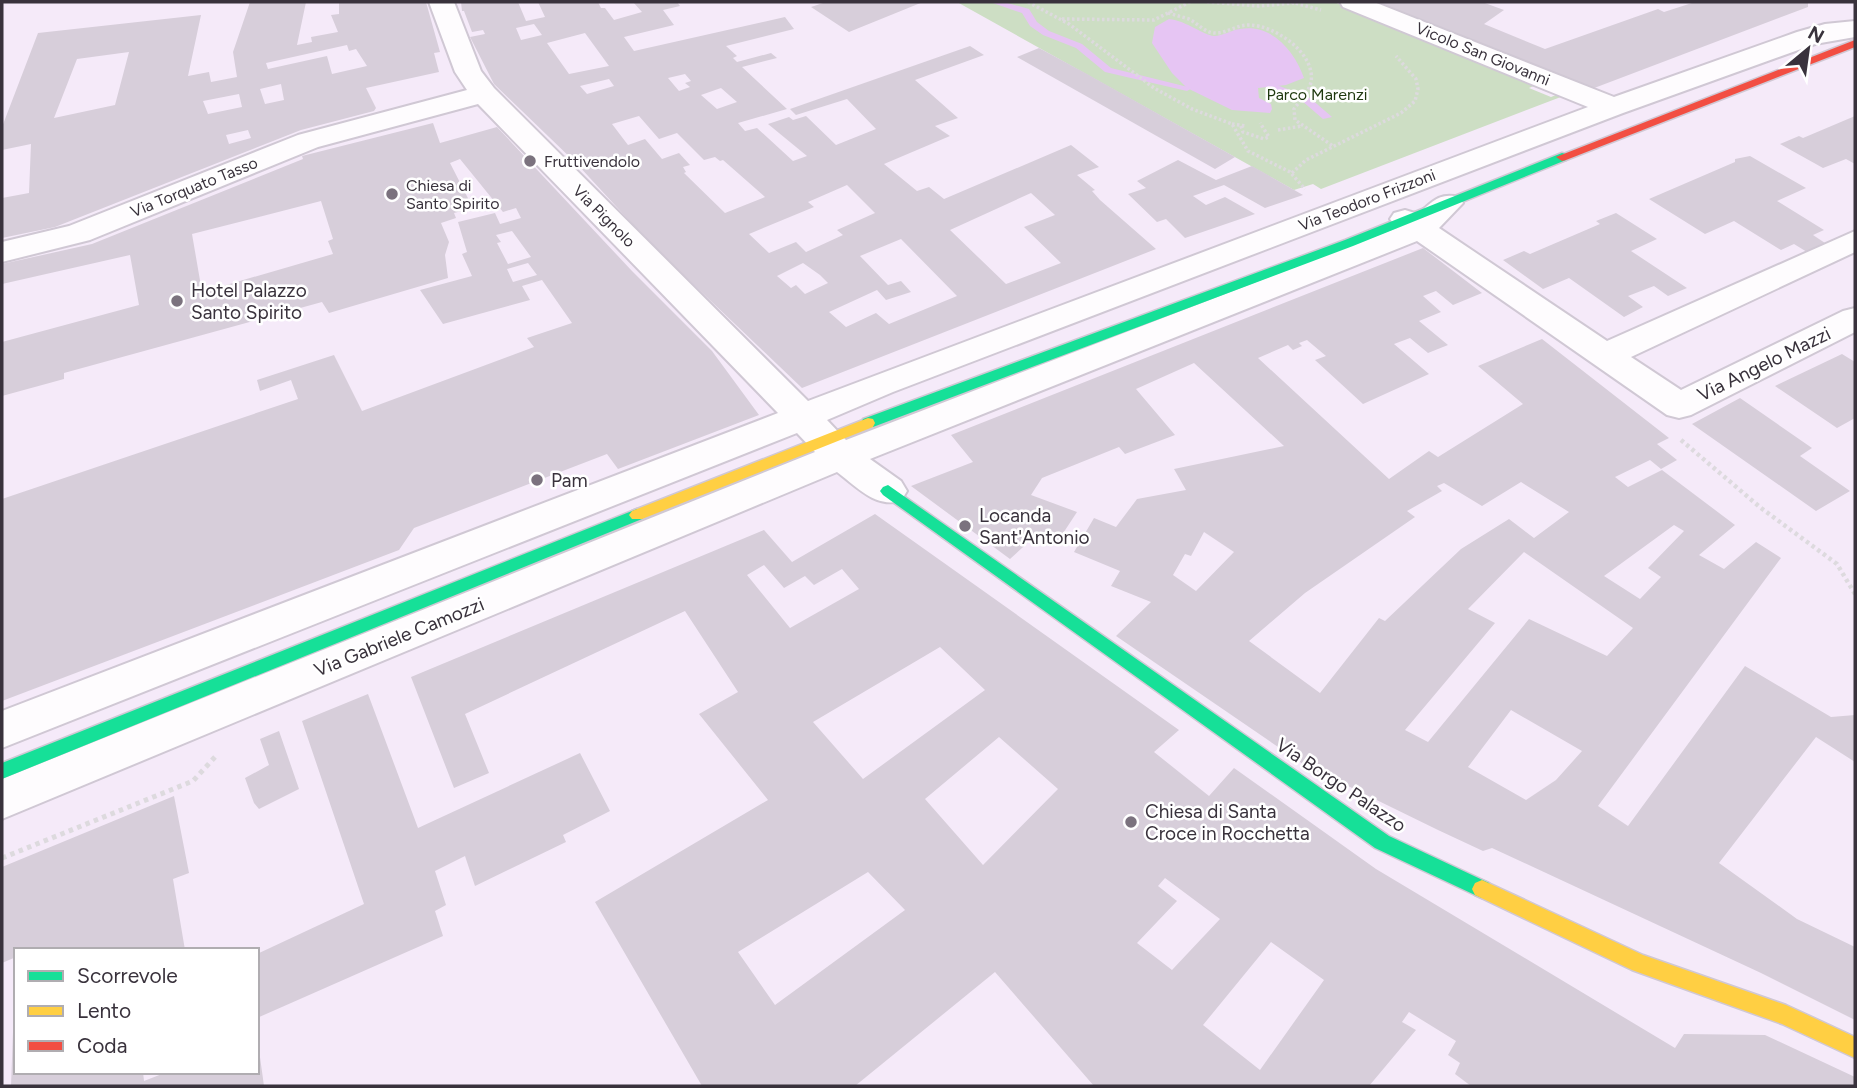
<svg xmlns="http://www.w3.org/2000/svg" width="1857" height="1088" viewBox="0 0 1857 1088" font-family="Figtree,sans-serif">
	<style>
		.green { fill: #cddec4 }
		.water { fill: #e6c5f3 }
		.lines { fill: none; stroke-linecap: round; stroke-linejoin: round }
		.stream { fill: #e6c5f3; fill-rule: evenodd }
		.building { fill: #d7ceda; fill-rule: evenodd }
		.street-casing { stroke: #d0c8d4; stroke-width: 4 }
		.fast-casing { stroke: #d0c8d4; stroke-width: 3 }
		.slow-casing { stroke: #d0c8d4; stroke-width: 3 }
		.jam-casing { stroke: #d0c8d4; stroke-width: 3 }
		.path-far2 { stroke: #dddade; stroke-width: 3.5; stroke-dasharray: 2.5 2.5; stroke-linecap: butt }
		.path-far1 { stroke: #dddade; stroke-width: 4.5; stroke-dasharray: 3.5 3.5; stroke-linecap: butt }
		.path { stroke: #dddade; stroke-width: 5; stroke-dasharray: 4.5 4.5; stroke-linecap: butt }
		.street { fill: #fefcfe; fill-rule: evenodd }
		.fast { fill: #16e098; fill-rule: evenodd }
		.slow { fill: #ffcf43; fill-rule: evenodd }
		.jam { fill: #f24e42; fill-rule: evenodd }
		.poi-dot { fill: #7b727e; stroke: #fff; stroke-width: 2.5 }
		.labels { text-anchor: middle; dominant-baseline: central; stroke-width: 5; stroke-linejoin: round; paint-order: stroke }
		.far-street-label { font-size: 16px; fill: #39323c; stroke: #fff }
		.far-park-label { font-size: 16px; fill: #1f390f; stroke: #fff }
		.far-poi-label { font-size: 16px; fill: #39323c; stroke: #fff; text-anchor: start }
		.poi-label { font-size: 19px; fill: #39323c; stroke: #fff; text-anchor: start }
		.street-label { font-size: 19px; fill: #39323c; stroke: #fff }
	</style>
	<rect width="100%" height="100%" fill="#f5eaf9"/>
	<!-- green -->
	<path class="green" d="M957 2H1334L1538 84 1529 88 1551 97 1561 93 1566 95 1321 189 1313 184 1294 190Z"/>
	<!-- water -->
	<path class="water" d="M1169 19C1187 21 1203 35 1214 36 1223 36 1231 30 1240 29 1272 23 1295 52 1304 78L1286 85 1258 88 1259 98 1271 104 1272 109 1270 113 1232 110 1187 88 1172 73 1152 43 1155 27Z"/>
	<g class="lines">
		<!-- stream -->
		<path class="stream" d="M990 2H1004L1029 9 1037 22 1049 31 1082 44 1111 68 1192 88 1187 91 1105 72 1076 48 1043 35 1030 26 1022 13Z
			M1272 83 1310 98 1332 117 1323 119 1301 100 1269 88V84Z"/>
	</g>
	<!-- building -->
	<path class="building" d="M250 2H306L297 45 312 42 311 37 338 32 331 15 339 14V2H426L440 52 434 53 439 72 366 88 376 108 374 111 301 130 55 227 2 238V198L29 193 31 144 2 150V127L38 33 201 15 188 76 209 72 211 82 237 77 233 52ZM347 45 349 51 356 49 367 66 332 74 327 56 268 69 266 63ZM129 52 115 105 54 118 77 59ZM281 84 284 100 265 104 260 89ZM239 94 242 107 208 114 203 101ZM248 130 251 138 229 144 226 135Z
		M461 2H518L526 21 545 17 538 2H598L601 8H605L614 20 642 12 633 2H677L680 6 663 10 674 25 624 37 634 51 785 17 794 29 726 46 737 56 733 58 737 62 771 53 777 58 742 67 787 109 738 123 745 131 757 128 793 161 807 156 768 124 789 117 793 120 806 116 836 145 876 129 847 99 796 115 790 109 970 46 984 55 915 80 958 118 935 126 950 136 884 164 917 191 929 187 944 199 1071 145 1099 167 1077 175 1095 190 1092 191 1100 200 1156 249 802 388 648 241 577 164 494 84 470 37 485 34 483 30 472 32 464 11H462ZM534 24 542 35 521 40 516 28ZM585 33 609 66 569 74 547 43ZM685 74 691 81 685 83 690 87 679 91 668 78ZM609 79 614 86 587 94 580 86ZM721 88 737 102 717 109 701 95ZM639 116 659 139 677 133 704 160 715 157 720 161 723 160 765 197 725 213 684 173 686 172 683 167 690 165 679 153 662 159 645 139 628 145 612 124ZM847 185 875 213 837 230 843 235 806 252 796 242 769 253 749 234 814 207 808 202ZM1031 193 1055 215 1024 227 1061 263 1006 284 950 230ZM901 239 957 296 889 324 876 313 846 327 829 312 877 290 886 300 911 292 901 281 888 285 860 256ZM803 263 820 275 828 283 805 294 796 285 791 288 777 276Z
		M826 2H923L849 32 811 7Z
		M1372 2H1482L1504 10 1484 24 1545 49 1658 9 1664 12 1695 2H1808V7L1589 90Z
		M1039 48 1087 74 1235 157 1215 169 1017 57Z
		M1855 116V164L1846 159 1823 168 1780 144 1799 136 1803 138Z
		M433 123 440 143 497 127 632 271 712 351 759 415 618 469 607 454 414 528 399 550 2 701V499L298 399 291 380 260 391 257 380 334 355 362 411 534 347 527 338 572 323 542 280 522 286 530 300 443 324 420 290 472 276 462 254 467 252 458 222 495 213 500 224 521 218 516 208 503 212 460 159 450 163 473 208 454 213 456 218 441 223 449 242 445 255 448 278 329 313 322 302 64 373V379L2 396V342L139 305 130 255 2 284V264L92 244 303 159 302 156ZM321 201 333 239 328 241 333 254 202 292 192 234ZM512 231 531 257 508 264 497 243 501 242 496 235ZM528 263 537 275 513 282 507 269Z
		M1750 156 1806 188 1777 201 1824 230 1813 235 1825 243 1807 252 1794 244 1781 250 1734 221 1705 234 1649 199 1735 162V159Z
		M1178 160 1216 180 1252 166 1303 195 1265 208 1224 185 1193 196 1206 205 1225 197 1255 214 1185 238 1166 219 1157 222 1128 194 1146 188 1137 181Z
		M1616 213 1657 239 1631 251 1687 288 1668 296 1654 286 1628 296 1643 307 1624 317 1569 278 1543 289 1503 260 1524 251 1530 254 1600 224 1596 221Z
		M1423 248 1482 293 1453 305 1436 291 1423 296 1441 312 1419 321 1448 345 1428 353 1410 338 1394 344 1429 374 1363 404 1315 360 1326 356 1307 340 1299 343 1302 346 1293 350 1288 345 1258 358 1389 479 1429 451 1438 457 1523 404 1478 366 1542 339 1669 438 1657 444 1677 460 1661 469 1650 460 1615 477 1628 487 1662 470 1735 525 1699 555 1724 569 1756 542 1781 558 1598 806 1628 826 1745 666 1831 717 1855 715V762L1816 737 1719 863 1797 919 1855 947V1020L1761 973 1492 848 1483 851 1438 830 1303 764 1116 636 1151 602 1111 586 1120 571 1074 552 1094 518 1116 527 1137 499 1186 490 1174 469 1284 446 1194 363 1136 389 1175 435 1125 454 1119 447 1042 478 1031 495 1077 512 1056 544 1035 536 1010 559 911 486 973 462 951 435ZM1521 482 1569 512 1534 538 1509 519 1461 549 1385 621 1379 618 1320 693 1249 641 1305 593 1415 517 1407 511 1442 491 1437 486 1444 483 1482 506ZM1674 525 1684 531 1648 568 1661 577 1640 599 1604 576ZM1204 532 1234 552 1196 591 1173 575 1185 554 1191 556ZM1524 552 1633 628 1607 656 1529 619 1428 742 1405 730 1495 623 1468 609ZM1511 710 1582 751 1556 780 1526 800 1468 767Z
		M1842 354 1855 362V418L1837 428 1775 386Z
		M1740 398 1812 448 1800 456 1850 491 1816 511 1692 424Z
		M875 514 1179 730 1154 752 1209 796 1234 768 1376 869 1675 1048 1684 1034 1765 1035 1855 1077V1086H1471L1455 1074 1460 1063 1448 1055 1456 1041 1409 1012 1402 1022 1416 1030 1369 1086H1094L995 972 855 1086H702L595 902 768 800 699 714 738 692 685 611 465 714 489 773 454 788 411 677 764 530 792 562ZM764 565 784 588 805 576 814 585 842 569 859 589 790 628 747 575ZM940 647 985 690 863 779 813 722ZM999 737 1058 789 983 865 925 799ZM868 872 905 910 775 1005 738 952ZM1165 878 1220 919 1172 970 1137 943 1177 901 1158 886ZM1271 942 1324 980 1260 1070 1203 1025Z
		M368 694 418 828 580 753 610 811 563 835 566 842 475 886 465 856 435 871 446 905 435 911 443 936 257 1018V954L364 904 302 721Z
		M279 731 299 789 259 809 254 803 245 778 269 765 260 739Z
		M174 796 189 873 173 879 185 950H16V957L2 963V867Z
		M14 1005H16V1072H143L144 1081 167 1072H257L259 1050 264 1086H11Z"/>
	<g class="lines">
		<!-- street casing -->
		<g class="street-casing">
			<path id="street" d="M429 2H454L481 71 494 88 808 401 1588 107 1343 7 1340 2H1374L1614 97 1797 32 1825 24 1855 21V37L1815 44 1623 113 893 392 827 420 846 440 1397 228 1390 219 1394 213 1405 210 1418 214C1432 202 1439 192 1459 197L1463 203 1439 228 1607 341 1855 231V252L1631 357 1681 390 1843 311 1855 308V332L1691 415 1679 418 1667 415 1417 241 870 459 901 481 907 491 901 501C875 508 857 487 837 472L2 819V779L815 452 797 433 2 748V711L778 413 478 104 318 147 90 240 2 262V242L69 226 298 135 467 90 455 72Z"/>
		</g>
		<!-- fast casing -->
		<g class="fast-casing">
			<path id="fast" d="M1562 153 1566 154V160L1353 246 873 427H863L861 423 863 419 1345 240Z
				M888 485 1389 836 1489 883 1492 889 1489 895 1482 898 1475 895 1375 848 883 495 880 491 883 487Z
				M637 509 642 511 645 515 642 519 2 779V763Z"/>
		</g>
		<!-- slow casing -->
		<g class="slow-casing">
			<path id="slow" d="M868 418 873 419 875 423 873 427 642 519H632L629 515 632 511Z
				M1482 880 1643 955 1786 1005 1855 1037V1058L1782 1024 1632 970 1475 895 1472 889 1475 883Z"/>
		</g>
		<!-- jam casing -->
		<g class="jam-casing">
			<path id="jam" d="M1855 40V47L1566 160 1562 161 1556 157Z"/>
		</g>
		<!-- path-far2 -->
		<path class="path-far2" d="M1028 2 1069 24 1154 88 1192 109 1232 124 1248 151 1290 172 1305 189
			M1207 2 1259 6 1294 3
			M1291 2 1321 10
			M1168 13C1175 15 1182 17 1189 19 1199 24 1205 34 1218 33 1228 32 1237 25 1249 25 1274 25 1316 53 1311 82 1309 91 1300 101 1294 109L1295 120 1333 146
			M1062 19 1154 20 1190 2
			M1232 124 1246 126
			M1241 126 1243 132 1264 139 1269 137 1260 123
			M1278 130 1302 126
			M1292 173 1306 160 1401 113 1415 101 1418 89 1416 79 1396 56"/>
		<!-- path-far1 -->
		<path class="path-far1" d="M1681 440 1761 508 1837 564 1855 594"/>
		<!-- path -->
		<path class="path" d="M2 858 193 781 215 757"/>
		<!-- street -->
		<use href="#street" class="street"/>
		<!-- fast -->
		<use href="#fast" class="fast"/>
		<!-- slow -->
		<use href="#slow" class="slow"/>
		<!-- jam -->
		<use href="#jam" class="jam"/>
	</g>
	<!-- markers -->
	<g class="poi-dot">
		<circle cx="530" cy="161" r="7"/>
		<circle cx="392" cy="194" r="7"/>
		<circle cx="177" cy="301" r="7"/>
		<circle cx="537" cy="480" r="7"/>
		<circle cx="965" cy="526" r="7"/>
		<circle cx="1131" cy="822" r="7"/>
	</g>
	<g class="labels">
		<!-- far-street labels -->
		<g class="far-street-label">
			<text transform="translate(1483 54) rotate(22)">Vicolo San Giovanni</text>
			<text transform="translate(194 187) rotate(-22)">Via Torquato Tasso</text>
			<text transform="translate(1367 200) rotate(-21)">Via Teodoro Frizzoni</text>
			<text transform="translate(604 216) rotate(45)">Via Pignolo</text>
		</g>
		<!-- far-park labels -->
		<g class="far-park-label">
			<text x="1317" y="94">Parco Marenzi</text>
		</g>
		<!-- far-poi labels -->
		<g class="far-poi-label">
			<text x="544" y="161">Fruttivendolo</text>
			<text x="406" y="185">Chiesa di<tspan x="406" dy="18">Santo Spirito</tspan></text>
		</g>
		<!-- poi labels -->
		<g class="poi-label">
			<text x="191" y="290">Hotel Palazzo<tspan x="191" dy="22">Santo Spirito</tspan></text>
			<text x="551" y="480">Pam</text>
			<text x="979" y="515">Locanda<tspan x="979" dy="22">Sant'Antonio</tspan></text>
			<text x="1145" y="811">Chiesa di Santa<tspan x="1145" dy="22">Croce in Rocchetta</tspan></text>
		</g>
		<!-- street labels -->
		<g class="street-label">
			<text transform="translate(1764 364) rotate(-26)">Via Angelo Mazzi</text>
			<text transform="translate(399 637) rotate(-22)">Via Gabriele Camozzi</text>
			<text transform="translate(1341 785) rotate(34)">Via Borgo Palazzo</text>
		</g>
	</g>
	<!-- border -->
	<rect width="1857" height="1088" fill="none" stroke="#39323c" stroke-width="7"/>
	<!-- legend -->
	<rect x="14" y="948" width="245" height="126" fill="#ffffff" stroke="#b0adb1" stroke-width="2"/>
	<rect x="28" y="971" width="35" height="10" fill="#16e098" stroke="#b0adb1" stroke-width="2"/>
	<text x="77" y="983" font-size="21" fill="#39323c">Scorrevole</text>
	<rect x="28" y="1006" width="35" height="10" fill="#ffcf43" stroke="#b0adb1" stroke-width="2"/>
	<text x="77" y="1018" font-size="21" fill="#39323c">Lento</text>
	<rect x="28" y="1041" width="35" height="10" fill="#f24e42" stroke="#b0adb1" stroke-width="2"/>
	<text x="77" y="1053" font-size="21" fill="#39323c">Coda</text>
	<!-- north arrow -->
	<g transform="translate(1808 49) rotate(29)" stroke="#ffffff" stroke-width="5" paint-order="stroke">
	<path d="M0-5L12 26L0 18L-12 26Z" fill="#39323c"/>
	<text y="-10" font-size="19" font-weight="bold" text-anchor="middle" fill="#39323c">N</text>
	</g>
</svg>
